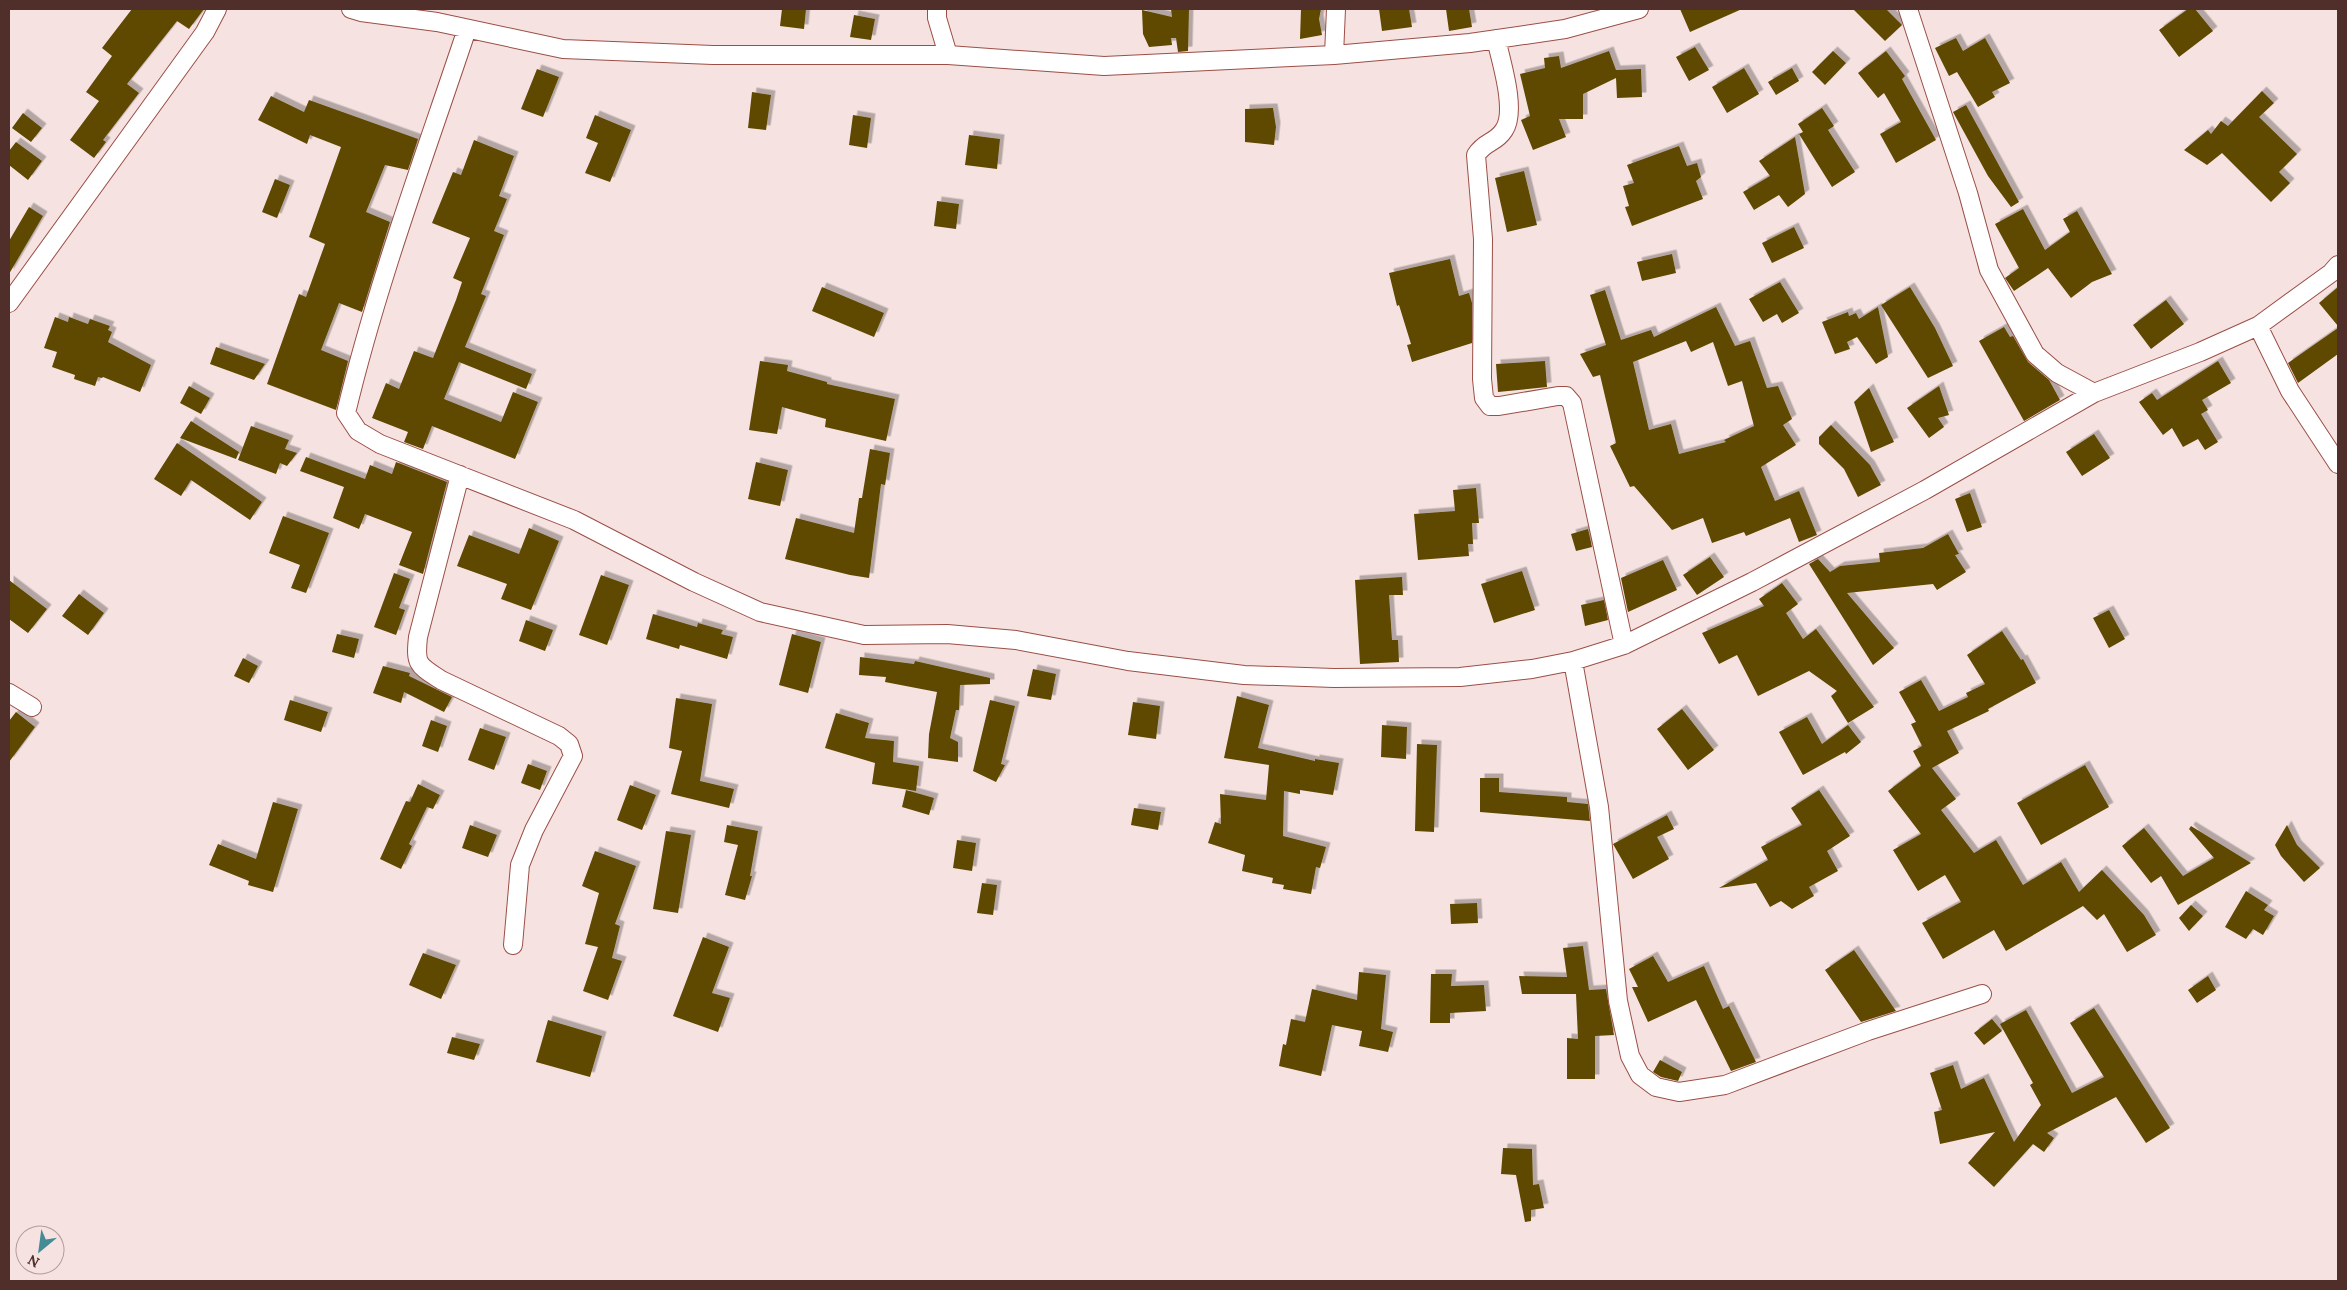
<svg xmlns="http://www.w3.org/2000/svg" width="2347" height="1290" viewBox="0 0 2347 1290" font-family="Lora,serif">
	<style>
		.building { fill: #5e4804; fill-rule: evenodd; filter: url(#shadow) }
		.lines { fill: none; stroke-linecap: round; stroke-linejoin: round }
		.minor-casing { stroke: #9b4e46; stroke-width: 20 }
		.minor { stroke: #fff; stroke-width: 18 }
	</style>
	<defs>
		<filter id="shadow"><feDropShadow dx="4.5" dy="-4.5" stdDeviation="0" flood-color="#0004"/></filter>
	</defs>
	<rect width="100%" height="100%" fill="#f6e3e1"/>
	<!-- building -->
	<path class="building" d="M132 9H204L189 29 177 21 127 84 139 93 103 140 106 142 94 158 70 140 99 101 86 92 112 56 102 48Z
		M782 9H806L804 29 780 26Z
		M1171 9H1189L1188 51 1178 52 1176 38H1171L1172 45 1149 47 1143 34 1142 10 1172 17Z
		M1301 9H1321L1319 19 1322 35 1300 39Z
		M1379 9H1409L1412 27 1382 31Z
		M1446 9H1469L1472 27 1449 31Z
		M1680 9H1742L1690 32Z
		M1853 9H1886L1902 25 1885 41Z
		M2188 9H2195L2213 31 2179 57 2159 30Z
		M854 15 875 19 871 40 850 37Z
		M1956 38 1963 51 1985 38 2010 83 1992 92 1995 97 1978 107 1957 72 1949 76 1935 48Z
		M1695 47 1709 70 1689 81 1676 57Z
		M1609 51 1616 70 1641 69 1642 97 1617 98 1616 78 1583 94V119H1559L1566 137 1533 150 1521 120 1530 116 1520 74 1545 68 1544 58 1559 56 1561 68Z
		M1833 51 1846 63 1825 85 1812 72Z
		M1886 51 1905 76 1902 79 1936 140 1896 163 1880 134 1901 122 1884 93 1878 98 1858 73Z
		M1744 68 1759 94 1727 113 1712 87Z
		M1792 68 1799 81 1776 95 1768 82Z
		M537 69 559 77 543 117 521 109Z
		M2262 91 2274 103 2259 117 2297 154 2279 172 2290 183 2271 202 2222 153 2207 165 2184 150 2208 130 2211 134 2221 121 2228 126Z
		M752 92 771 95 766 130 748 128Z
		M271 96 304 112 309 100 418 139 408 170 385 165 366 212 390 222 362 312 339 303 321 350 348 361 336 410 267 384 299 294 306 297 325 244 309 237 341 147 310 135 307 144 258 120Z
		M1966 105 2019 202 2011 207 1988 176 1953 112Z
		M1273 108 1276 127 1274 145 1245 142V109Z
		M1822 108 1834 126 1828 130 1855 172 1832 187 1799 134 1803 132 1798 124Z
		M23 113 42 128 31 142 12 128Z
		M595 115 631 130 610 182 585 173 598 143 586 138Z
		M853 115 871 118 867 148 849 145Z
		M969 135 1000 139 997 169 965 165Z
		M1795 137 1805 194 1788 207 1779 195 1754 210 1743 192 1770 176 1759 161Z
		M474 140 514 156 499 196 507 199 494 231 504 235 481 294 486 296 465 347 532 374 526 389 459 362 444 399 501 422 513 392 538 402 515 459 432 426 423 449 404 442 408 432 372 418 386 383 399 389 414 351 433 358 456 300 462 282 453 278 470 238 432 223 453 172 461 175Z
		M16 142 42 161 28 180 9 165V151Z
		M1679 146 1687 166 1697 163 1701 177 1696 181 1703 199 1632 226 1625 207 1629 206 1623 186 1634 183 1627 165Z
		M1524 171 1537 225 1507 232 1495 178Z
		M275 179 290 185 277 218 262 212Z
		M937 201 959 204 956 229 934 226Z
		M29 207 43 216 9 274V241Z
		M2023 209 2045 250 2070 232 2063 219 2077 211 2112 274 2092 282 2071 298 2048 268 2014 291 2005 278 2019 268 1995 224Z
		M1794 227 1804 248 1772 263 1762 243Z
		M1672 254 1676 273 1642 281 1637 262Z
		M1450 259 1459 296 1469 293 1472 303V343L1412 362 1407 345 1411 344 1399 305 1397 306 1389 273Z
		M1780 282 1799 313 1782 323 1777 314 1763 322 1749 299Z
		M822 287 884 313 874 337 812 311Z
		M1910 287 1935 328 1953 366 1928 378 1881 305Z
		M2338 287V326L2319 303Z
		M1605 290 1621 340 1651 330 1654 337 1716 307 1735 346 1750 341 1767 388 1778 386 1792 419 1783 425 1796 445 1761 467 1775 501 1799 491 1817 535 1799 542 1790 518 1746 536 1744 532 1712 543 1703 518 1672 530 1634 486 1630 487 1610 446 1616 443 1600 375 1593 377 1580 354 1606 345 1590 295ZM1686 341 1691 352 1713 342 1728 386 1742 381 1754 426 1724 440 1726 442 1679 454 1671 424 1649 430 1633 362Z
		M2166 300 2184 324 2151 349 2133 325Z
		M1878 307 1888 357 1876 364 1857 337 1847 342 1850 349 1835 354 1822 322 1848 312 1849 316 1856 313 1859 319Z
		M55 317 68 322 69 317 88 324 90 319 110 326 108 330 112 332 108 342 151 365 140 392 103 377 102 378 98 377 95 386 74 379 75 375 52 367 57 352 44 348Z
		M2004 327 2010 337 2013 336 2028 362 2049 380 2060 400 2024 421 1979 341Z
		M2338 328V354L2298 383 2288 363Z
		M216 347 265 364 254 380 210 364Z
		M760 361 788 365 787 371 827 382V384L895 399 886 441 825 427 826 419 782 407 777 434 749 430Z
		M1545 361 1547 387 1498 392 1496 364Z
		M2218 361 2231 383 2202 400 2208 410 2201 414 2218 442 2205 450 2198 439 2183 447 2172 428 2163 435 2139 402 2152 393 2157 400Z
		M189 386 210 398 201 414 180 403Z
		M1939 386 1949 415 1938 418 1944 427 1929 438 1907 408Z
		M1869 388 1894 442 1871 452 1854 402Z
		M191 421 239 452 236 459 180 438Z
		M1831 425 1870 465 1881 485 1858 497 1844 469 1819 444V437Z
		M251 426 289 440 285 449 297 453 287 466 280 463 276 474 238 460Z
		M2094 434 2110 458 2082 476 2066 452Z
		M177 443 262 502 250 520 191 480 181 496 154 479Z
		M870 449 890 453 885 485 881 484 869 578 850 575 785 559 796 518 854 533 859 498H862Z
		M306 457 365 479 370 465 392 474 396 462 447 482 423 574 399 565 412 532 365 514 359 529 333 518 344 487 300 471Z
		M756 462 788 470 780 506 748 499Z
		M1476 488 1479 523H1472L1473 544H1468L1469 556 1418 560 1414 514 1455 511 1453 490Z
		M1970 493 1982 527 1967 532 1955 499Z
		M283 516 329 533 306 593 291 588 300 565 269 553Z
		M529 528 559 541 531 610 501 599 507 584 457 566 469 535 519 554Z
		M1588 529 1592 547 1576 551 1571 534Z
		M1948 534 1959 554 1955 555 1966 572 1937 590 1933 584 1847 593 1894 648 1873 665 1809 564 1818 559 1830 572 1840 566 1880 562 1879 553 1923 548Z
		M1710 557 1724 577 1697 595 1683 575Z
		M1663 560 1677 590 1628 612 1621 578Z
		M1522 571 1535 610 1494 623 1481 584Z
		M394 573 410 579 399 608 405 610 396 635 374 627Z
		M601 575 629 585 607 645 579 635Z
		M1402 577 1403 595H1389L1392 640H1398L1399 662 1360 664 1355 580Z
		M9 580 47 609 28 633 9 619Z
		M1782 583 1798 604 1786 613 1803 639 1816 629 1874 707 1848 723 1831 696 1837 691 1809 671 1758 696 1737 655 1719 664 1702 633 1764 606 1759 599Z
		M79 594 104 613 88 635 62 616Z
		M1604 600 1608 620 1585 626 1581 605Z
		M2109 610 2125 639 2109 648 2093 618Z
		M653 614 697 627 698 623 723 630 721 634 733 637 727 659 680 645 679 649 646 639Z
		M526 620 553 630 545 651 519 641Z
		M2002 631 2021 660 2023 659 2036 683 1988 709 1989 711 1947 731 1959 753 1932 768 1956 799 1941 810 1974 853 1996 840 2023 885 2061 862 2079 892 2102 870 2144 915 2156 935 2127 952 2104 914 2097 920 2083 906 2006 951 1994 930 1943 959 1922 923 1961 902 1945 875 1918 891 1893 850 1921 834 1888 791 1921 766 1913 751 1922 746 1911 724 1916 722 1899 692 1921 680 1939 711 1968 697 1966 693 1985 684 1967 655Z
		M337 634 359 639 354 658 332 652Z
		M792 634 821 642 808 693 779 685Z
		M860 657 914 664 915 661 990 678V684L960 685 959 710H956L950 738 958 742V762L928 758 929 734 937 692 885 682 886 677 859 675Z
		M243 658 258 666 249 683 234 676Z
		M383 666 410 673 409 676 452 697 444 712 404 692 401 703 373 693Z
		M1033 669 1056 674 1051 700 1027 696Z
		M1237 696 1269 705 1258 748 1315 761V759L1339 763 1333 795 1300 790V794L1284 791 1283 836 1326 847 1320 868 1316 867 1311 894 1283 889 1284 885 1272 883 1273 878 1242 871 1245 855 1208 843 1215 822 1221 824 1220 794 1266 800 1269 765 1224 758Z
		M676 698 712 704 700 781 734 789 729 808 671 794 682 751 669 748Z
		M290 700 328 712 321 732 284 720Z
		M990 700 1015 706 1001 764 1005 765 996 782 973 771Z
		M1133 702 1160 706 1156 739 1128 735Z
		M1682 709 1714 750 1688 770 1657 729Z
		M16 712 35 727 9 762V721Z
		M836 713 869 723 865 738 894 741 893 762 919 766 916 791 872 784 875 763 825 748Z
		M1807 717 1822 744 1848 725 1861 742 1846 754 1845 752 1803 775 1779 732Z
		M431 720 447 726 438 752 422 746Z
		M1382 725 1407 727 1406 759 1381 757Z
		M480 728 506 737 494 770 468 760Z
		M1417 744 1437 745 1434 832 1415 831Z
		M528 764 547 771 540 790 521 783Z
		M2085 765 2109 807 2041 845 2017 803Z
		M1480 778H1499V792L1567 797V802L1588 804 1590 821 1480 812Z
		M418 784 440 795 433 809 427 807 409 844 412 846 401 869 380 859 406 801 410 802Z
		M630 785 656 795 642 830 617 820Z
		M906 790 934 798 929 815 902 807Z
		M1819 790 1850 836 1827 851 1838 871 1809 887 1814 896 1792 909 1781 901 1770 907 1756 883 1719 888 1768 860 1761 847 1802 825 1791 808Z
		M273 802 298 809 273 892 248 885 249 881 209 865 218 844 256 859Z
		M1134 808 1161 812 1158 830 1131 825Z
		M1667 815 1674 829 1657 837 1669 859 1633 879 1613 844Z
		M470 825 497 835 488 857 462 848Z
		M727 825 758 831 750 876H752L745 900 725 895 738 845 724 842Z
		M2287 825 2297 845 2320 868 2304 882 2281 856 2275 845Z
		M2191 826 2251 863 2178 905 2161 876 2151 883 2122 846 2144 828 2183 876 2214 858 2189 829Z
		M666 831 691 835 678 913 653 909Z
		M957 840 976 843 972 871 953 868Z
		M595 851 636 866 615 924 620 926 612 958 622 961 608 1000 583 991 598 947 585 944 599 893 582 886Z
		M982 883 997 885 993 915 977 913Z
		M2246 891 2268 905 2264 910 2274 916 2263 935 2253 929 2246 939 2225 927Z
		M1477 903 1478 923 1451 924 1450 904Z
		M2191 905 2203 916 2189 931 2179 918Z
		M703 937 729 947 712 993 730 998 718 1032 673 1016Z
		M1583 946 1589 990 1606 989 1614 1035 1595 1036V1079H1567V1038L1578 1039 1576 994H1522L1519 976 1567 977 1563 948Z
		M1854 950 1896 1011 1861 1022 1825 970Z
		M423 953 456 965 441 999 409 985Z
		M1653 956 1668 982 1704 966 1723 1009 1729 1006 1756 1062 1731 1071 1696 1000 1648 1022 1632 987H1638L1629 969Z
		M1359 972 1386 975 1381 1029 1393 1032 1388 1052 1359 1046 1362 1031 1332 1025 1321 1076 1279 1066 1283 1044 1286 1045 1291 1019 1305 1022 1312 989 1357 1000Z
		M1431 974H1452L1451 986 1484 985 1486 1011 1450 1013V1023H1430Z
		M2208 976 2216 990 2197 1003 2188 990Z
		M2094 1008 2170 1128 2146 1143 2116 1097 2047 1133 2054 1138 2044 1152 2033 1144 1994 1187 1968 1163 1995 1132 1940 1144 1934 1112 1942 1110 1930 1073 1953 1065 1961 1089 1984 1078 2014 1142 2041 1105 2030 1085 2033 1083 2000 1024 2026 1010 2072 1093 2104 1077 2070 1023Z
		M1992 1019 2002 1031 1984 1045 1974 1033Z
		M548 1020 602 1036 590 1077 536 1062Z
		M452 1037 480 1044 474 1060 447 1053Z
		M1660 1060 1682 1072 1678 1081 1661 1077 1653 1072Z
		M1503 1148 1532 1149 1533 1185 1539 1184 1544 1208 1531 1210V1221L1525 1222 1516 1175 1501 1174Z"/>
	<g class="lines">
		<!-- minor casing -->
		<g class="minor-casing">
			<path id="minor" d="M351 9 361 12 437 22 563 49 713 55H948L1104 66 1334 55 1470 43 1565 29 1639 9
				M937 9V18L948 55
				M1908 9 1968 193 1989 270 2035 354 2057 373 2094 393
				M467 29C425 155 377 283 346 413L358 431 380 444 574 520 694 582 760 612 864 635 947 634 1016 640 1128 661 1244 675 1334 678 1460 677 1532 669 1573 661 1624 645 1752 582 1925 490 2094 393 2200 352 2258 326 2331 273 2338 265
				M1496 39C1501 61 1517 111 1504 130 1495 144 1486 140 1476 155L1483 239 1482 379 1484 398 1490 406H1499L1558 396H1566L1572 403 1624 645
				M1334 55 1336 9
				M9 303 205 32 217 9
				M2258 326 2290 391 2338 464
				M460 475 418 637C415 665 418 665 441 680L559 736 569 744 573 756 534 830 520 865 513 945
				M1573 661 1599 807 1618 1001 1630 1056 1640 1075 1656 1087 1679 1092 1725 1085 1868 1031 1982 994
				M9 693 32 707"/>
		</g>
		<!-- minor -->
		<use href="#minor" class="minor"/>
	</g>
	<!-- border -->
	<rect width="2347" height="1290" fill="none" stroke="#502e29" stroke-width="20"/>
	<!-- north arrow -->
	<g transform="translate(40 1250) rotate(209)"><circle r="24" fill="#f6e3e1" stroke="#b49b97"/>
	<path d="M0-4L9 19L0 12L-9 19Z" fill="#448b95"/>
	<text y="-8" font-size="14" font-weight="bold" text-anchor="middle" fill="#502e29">N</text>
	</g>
</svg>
